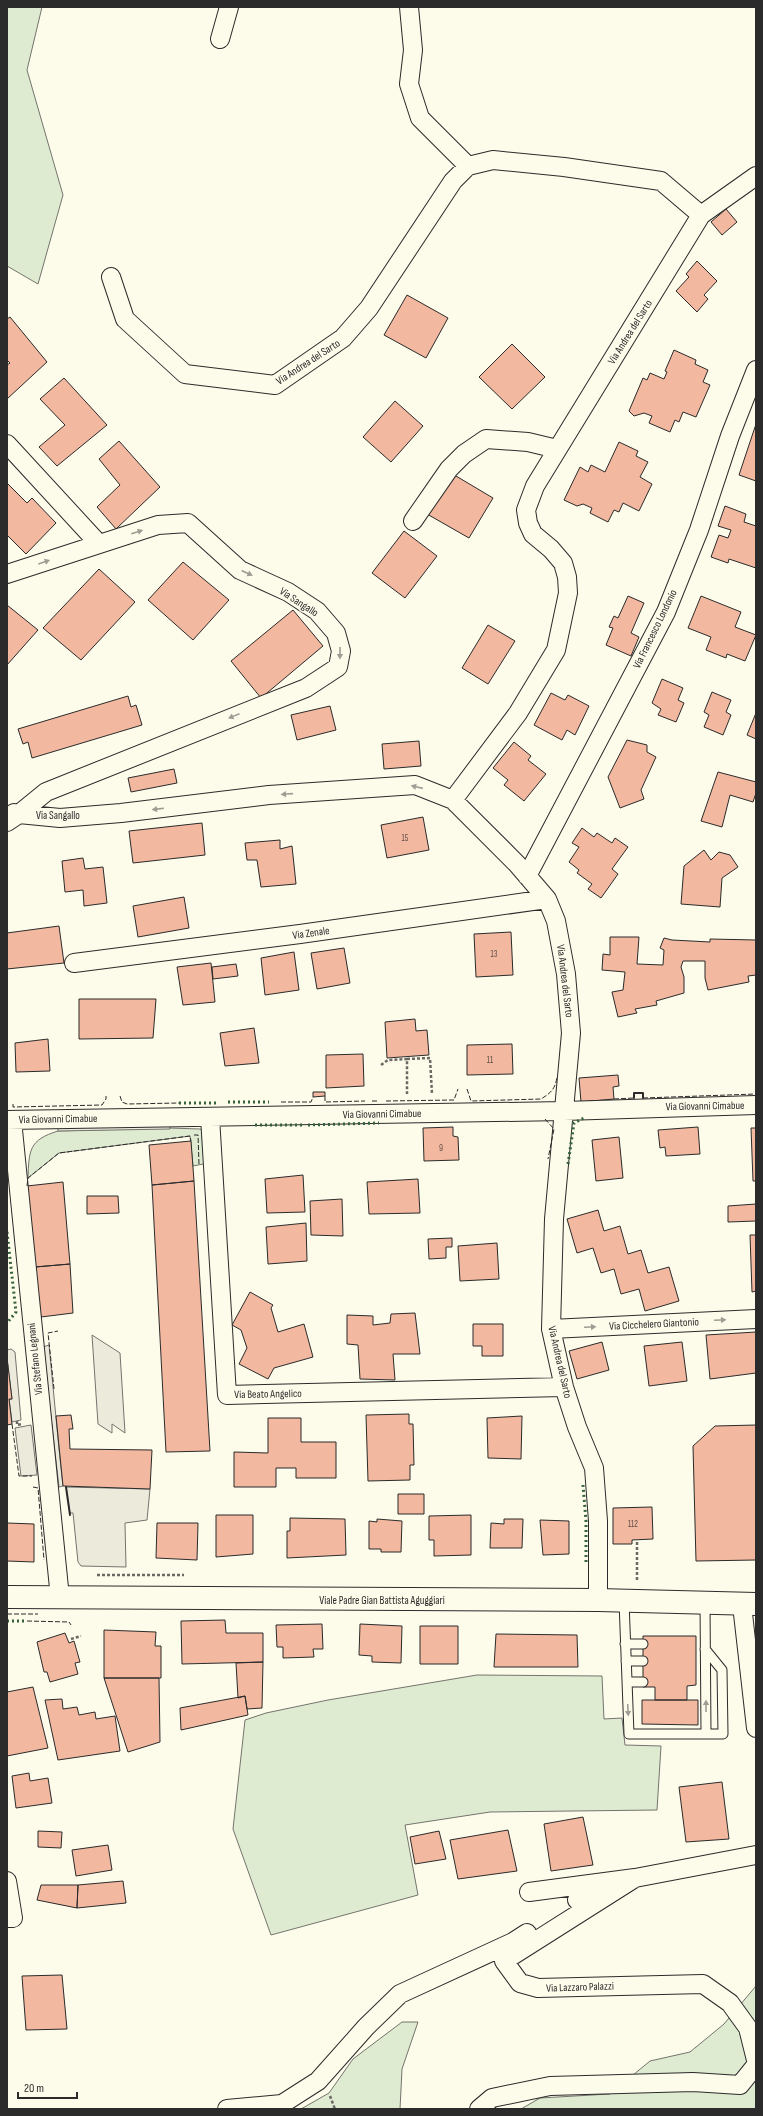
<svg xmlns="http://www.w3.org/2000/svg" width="763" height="2116" viewBox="0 0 763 2116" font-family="'Sofia Sans Condensed',sans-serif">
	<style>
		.green { fill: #deebd1; stroke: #74746e }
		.parking { fill: #eceadb; stroke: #74746e }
		.building { fill: #f2b8a0; stroke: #2b2b2b }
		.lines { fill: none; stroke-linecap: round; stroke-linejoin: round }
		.lane-casing { stroke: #2b2b2b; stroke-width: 11 }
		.street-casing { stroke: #2b2b2b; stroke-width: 20 }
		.secondary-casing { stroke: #2b2b2b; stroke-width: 24 }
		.path { stroke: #6a6964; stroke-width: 2.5; stroke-dasharray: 3 2; stroke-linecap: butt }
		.lane { stroke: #fdfbea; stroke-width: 9 }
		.street { stroke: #fdfbea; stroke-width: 18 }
		.secondary { stroke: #fdfbea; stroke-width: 22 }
		.hedge { stroke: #34623c; stroke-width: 3; stroke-dasharray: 2 3; stroke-linecap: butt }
		.fence { stroke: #2b2b2b; stroke-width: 1; stroke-dasharray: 5 2; stroke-linecap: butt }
		.wall { stroke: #2b2b2b; stroke-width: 2 }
		.oneway { fill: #9e9d94 }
		.labels { text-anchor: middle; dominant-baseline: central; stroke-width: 3; stroke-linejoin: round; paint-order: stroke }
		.number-label { font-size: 9px; fill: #5d4e48 }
		.street-label { font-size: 11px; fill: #2b2b2b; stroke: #fdfbea }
	</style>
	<rect width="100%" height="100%" fill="#fdfbea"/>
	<!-- green -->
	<path class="green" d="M7 7H42L27 70 63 195 38 284 7 266Z
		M169 1128 200 1129 206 1132 208 1163 193 1166 190 1136 59 1153 28 1178C29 1150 29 1140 58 1131Z
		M477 1675 602 1676 604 1719 622 1718 625 1745 661 1746 657 1810 490 1812 405 1825 418 1895 271 1935 233 1829 245 1720 266 1713 328 1700Z
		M756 1986V2109H521L540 2098 610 2094 650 2061 690 2052 724 2024Z
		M402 2022H418L402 2069 400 2109H301L329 2093 353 2059Z"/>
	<!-- parking -->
	<path class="parking" d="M169 1124 170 1129 58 1131V1127Z
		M92 1335 120 1353 125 1433 112 1424V1433L98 1424Z
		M49 1345 59 1449 63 1486 59 1487 43 1347Z
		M11 1349 15 1352 21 1420 12 1422 9 1399H12L7 1358V1350Z
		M31 1425 37 1475 21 1476 15 1428Z
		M66 1487 150 1489 147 1520 125 1523 126 1567 81 1566 78 1562 73 1513H70Z"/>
	<!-- building -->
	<path class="building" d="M726 209 737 222 722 235 711 222Z
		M697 261 717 281 704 295 708 299 697 312 676 291 689 277 686 274Z
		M407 295 448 318 426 358 384 335Z
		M10 317 47 362 7 399V365L10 363 7 360V319Z
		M512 344 545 377 512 409 479 377Z
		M674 350 696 360 695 364 708 370 703 382 710 385 696 417 683 412 679 422 675 420 670 432 649 423 652 416 644 413 634 416 629 411 643 378 647 380 650 373 664 379 667 372 665 371Z
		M64 378 107 425 57 466 39 447 65 425 40 399Z
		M395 401 423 426 391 462 363 437Z
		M756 424V481L739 475Z
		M119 441 160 487 116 529 97 507 120 485 99 459Z
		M619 442 638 451 636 456 648 462 640 477 652 484 639 511 623 503 619 512 614 510 608 522 590 513 592 508 583 504 577 506 564 500 580 467 588 472 591 465 605 472Z
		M451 473 493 498 469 538 427 514Z
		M7 483 27 503 32 498 56 523 26 554 7 535Z
		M725 506 746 514 744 522 756 526V568L729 559 728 563 711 557 719 535 728 538 731 530 718 526Z
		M404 531 437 556 405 598 372 573Z
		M183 562 229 600 193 640 148 600Z
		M99 569 135 602 81 660 43 628Z
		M628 596 644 603 631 633 639 637 631 656 606 645 613 628 609 627 614 616 618 618Z
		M701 596 741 612 735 627 756 635 745 661 727 654 726 658 706 650 711 637 688 628Z
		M7 605 38 630 7 665Z
		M293 610 323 646 261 698 231 661Z
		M488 625 515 641 488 684 462 668Z
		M662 679 683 688 678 700 684 703 676 722 658 715 661 709 652 703Z
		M712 692 731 700 726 712 731 715 723 735 704 727 709 715 704 712Z
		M551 693 565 700 568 695 589 706 575 735 567 730 562 740 534 725Z
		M128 696 131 707 136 705 142 725 32 758 28 742 23 744 18 729Z
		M330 706 336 730 297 740 291 715Z
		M756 713V739L747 735Z
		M627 740 647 745V752L656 757 641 790 644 799 620 808 608 777Z
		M419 741 421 766 384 769 382 744Z
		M514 742 531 756 528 760 546 774 524 801 504 785 508 780 493 768Z
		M174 769 177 783 131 792 128 778Z
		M718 772 756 782V793L753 802 730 795 722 827 701 821Z
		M423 817 429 850 387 858 381 825Z
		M202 823 205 855 133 863 129 831Z
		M582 828 594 837 597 833 612 843 615 838 628 847 612 869 618 874 601 898 588 889 592 884 577 873 579 870 569 862 579 847 572 843Z
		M280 840V849L292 846 296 884 261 887 257 860H247L245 843Z
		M704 850 711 860 719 852 730 855 738 867 722 878 720 907 681 904 684 866Z
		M83 858 85 869 103 867 107 903 84 906 83 890 65 892 62 861Z
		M184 897 189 928 138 937 133 906Z
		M59 926 64 963 7 969V933Z
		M511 932 513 975 476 977 474 934Z
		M610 937H639L637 964 663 965 664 950 660 948 664 938 672 940 710 942V939L756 940V975L748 976 749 982 708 990 705 978V961H683L681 967 684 977V993L656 1001 657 1005 635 1009 637 1013 618 1017 612 992 623 990 625 972 602 970 603 954 610 955Z
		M344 948 350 983 317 989 311 953Z
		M294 952 299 990 265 995 261 958Z
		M211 963 215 1002 183 1005 177 967Z
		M236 964 238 976 213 979 212 967Z
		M79 999H156L153 1038 79 1039Z
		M415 1019 416 1031 427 1030 429 1055 387 1058 385 1022Z
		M254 1028 259 1063 225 1066 220 1033Z
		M48 1039 50 1071 16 1072 15 1043Z
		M512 1044 513 1074 467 1075V1045Z
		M363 1054 364 1086 326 1088V1055Z
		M618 1075 619 1086 613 1087 614 1099 581 1102 579 1078Z
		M313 1092H325V1096L313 1097Z
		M453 1127V1136L458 1137 459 1160 424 1161 423 1128Z
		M698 1127 700 1154 666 1156 665 1147 660 1148 658 1130Z
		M751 1128H756V1181H753Z
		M619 1137 623 1178 596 1181 592 1140Z
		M191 1141 194 1181 152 1185 149 1145Z
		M303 1175 305 1212 267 1213 265 1179Z
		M418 1179 420 1213 369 1214 367 1182Z
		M194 1181 210 1451 166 1452 152 1185Z
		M63 1182 70 1264 35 1267 27 1186Z
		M87 1196H118L119 1213 87 1214Z
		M342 1199 343 1236 311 1235 310 1201Z
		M756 1204V1221L728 1222V1206Z
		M598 1210 604 1231 620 1226 628 1254 641 1250 648 1273 669 1267 679 1301 645 1311 639 1289 621 1294 614 1269 601 1273 593 1248 577 1253 567 1219Z
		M306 1223 307 1261 268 1264 266 1227Z
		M750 1235H756V1291L752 1292Z
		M452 1238V1247H446V1258L429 1259 428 1239Z
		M497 1243 499 1279 460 1281 458 1246Z
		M70 1264 73 1313 41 1317 35 1267Z
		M250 1292 273 1305 271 1308 278 1332 304 1324 313 1357 274 1368 268 1379 239 1364 247 1348 241 1330 232 1325Z
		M415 1313 420 1354H393L395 1380 360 1379 358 1345 347 1344V1315L373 1316V1325L390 1323 391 1314Z
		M473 1324H503V1356H482V1346H473Z
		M756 1332V1373L710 1379 706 1335Z
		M602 1342 609 1370 577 1379 569 1351Z
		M682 1342 687 1381 649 1386 644 1346Z
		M7 1358 12 1399H9L12 1424 7 1425Z
		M409 1414V1424H413L414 1465H410V1480L368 1481 366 1415Z
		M71 1415 73 1429H69L70 1449 152 1450 150 1489 63 1486 56 1416Z
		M522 1416 521 1459 488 1458 487 1418Z
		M268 1418H301V1442H336V1478H296V1468H276V1487H234V1452L268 1453Z
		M756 1425V1560L696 1561 693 1446 715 1426Z
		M398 1494H424V1514H398Z
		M652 1507 653 1539 632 1540V1544H613V1508Z
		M216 1515H253V1554L216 1557Z
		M471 1515V1555L434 1556V1540H429V1516Z
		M290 1518 345 1519 346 1555 287 1558V1531H290Z
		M377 1519 402 1521 401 1552H381V1549H369V1521L377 1522Z
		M504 1519H523L522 1548H490L491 1523 504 1524Z
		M540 1520 569 1521V1554L543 1555Z
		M7 1523 34 1524V1562L7 1561Z
		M157 1523H198L197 1560 156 1558Z
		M225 1620 226 1633H263V1662L182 1664 181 1621Z
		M322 1624 323 1649H313L314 1657 283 1658V1647H277L276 1625Z
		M360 1624 402 1626 401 1663 372 1662V1656L359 1655Z
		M420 1626H458V1664H420Z
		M104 1630 156 1632 155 1646H161V1678H104Z
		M65 1633 69 1643 74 1641 80 1662 75 1663 78 1674 50 1682 47 1672H44L37 1642Z
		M496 1634 577 1635 578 1667H494Z
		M643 1636H696V1685L687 1686V1700H655V1687H643Z
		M263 1662 262 1708 247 1709 245 1696 238 1698 236 1663Z
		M104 1678H159L160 1742 128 1752Z
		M33 1687 48 1748 7 1756V1692Z
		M245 1696 248 1715 181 1730 180 1708Z
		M62 1699 63 1709 77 1707 79 1715 95 1712 96 1719 115 1716 120 1751 58 1760 45 1700Z
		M642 1700H698V1725L642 1724Z
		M29 1773 30 1781 48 1778 52 1803 16 1808 12 1776Z
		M722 1782 729 1839 686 1842 679 1787Z
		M583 1817 593 1865 551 1871 544 1824Z
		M508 1830 517 1871 458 1879 450 1840Z
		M38 1831 62 1832 61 1848 38 1847Z
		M439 1831 446 1859 415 1864 410 1837Z
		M108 1845 112 1870 76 1876 72 1850Z
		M123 1881 126 1903 77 1908 78 1885Z
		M41 1885H78L77 1908 37 1900Z
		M62 1975 67 2029 26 2030 22 1976Z"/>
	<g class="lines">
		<!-- lane casing -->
		<g class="lane-casing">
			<path id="lane" d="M624 1601 629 1734H706L705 1603
				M625 1644H643
				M705 1649 722 1670 723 1734H706
				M626 1661H643
				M627 1682H643"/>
		</g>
		<!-- street casing -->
		<g class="street-casing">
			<path id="street" d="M409 7 413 50 409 84 420 118 468 166
				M220 39 229 7
				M111 277 125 319 185 374 275 385 343 338 369 308 453 181 468 166 493 160 564 167 661 181 701 215
				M7 444 99 544
				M413 521 449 469 464 454 486 439 528 442 557 449
				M7 574 158 525 188 523 240 570 288 592 317 611 336 633 341 651 338 667 306 688 46 792 19 814 14 813
				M453 800 518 713 556 650 568 593 567 577 563 563 551 549 533 534 528 523 526 510 535 486 701 215 756 176
				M7 822 19 814 60 818 121 813 269 795 415 785 453 800 517 864 547 899 556 921 566 974 571 1033 554 1219 551 1329 564 1387 577 1427 594 1468 598 1521V1600
				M527 876 666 612 699 530 730 436 756 370
				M74 963 300 934 547 899
				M210 1117 227 1395 564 1387
				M7 1120 564 1111 756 1105
				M12 1120 60 1598
				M551 1329 756 1319
				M742 1605 756 1728
				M635 1878 504 1961 520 1983 538 1988 703 1984 730 2003 748 2028 756 2060
				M7 1881 13 1918H7
				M529 1892 635 1878 756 1855
				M577 1900 605 1882
				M227 2109 282 2104 318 2081 366 2027 400 1994 513 1942 527 1933
				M479 2109 492 2098 550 2086 693 2082 740 2085 756 2065"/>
		</g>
		<!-- secondary casing -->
		<g class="secondary-casing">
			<path id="secondary" d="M7 1597 598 1600 756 1604"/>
		</g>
		<!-- path -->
		<path class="path" d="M407 1059 430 1058 432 1094
			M381 1065 388 1060 407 1059V1094
			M17 1421V1425L23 1424
			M97 1575H184
			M637 1580V1540
			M71 1639 81 1636
			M330 2096 335 2109"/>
		<!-- lane -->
		<use href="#lane" class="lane"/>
		<!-- street -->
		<use href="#street" class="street"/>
		<!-- secondary -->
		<use href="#secondary" class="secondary"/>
		<!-- hedge -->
		<path class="hedge" d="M228 1102H269
			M179 1103H217
			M255 1125H305
			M308 1125 379 1123
			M568 1164 574 1123 584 1118
			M7 1232 16 1312 7 1323
			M583 1485 586 1521V1563
			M7 1621H27"/>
		<!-- fence -->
		<path class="fence" d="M467 1089 471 1101 541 1099C551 1093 556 1088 557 1076
			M120 1096 122 1102 127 1104 179 1103
			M325 1096V1102L365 1101
			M643 1098 756 1094
			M614 1099 634 1098
			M372 1101H377
			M386 1101 454 1100 458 1089
			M281 1102H311L313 1097
			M13 1104V1107L102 1105 106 1099V1096
			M545 1119 554 1129 548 1159
			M194 1135H198L199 1164
			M27 1186 28 1178 59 1153 190 1136 191 1141
			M54 1389 48 1333 58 1331
			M12 1424 19 1476H32
			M33 1487 38 1488 44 1560
			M7 1614H38
			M27 1621 69 1622 71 1625"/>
		<!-- wall -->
		<path class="wall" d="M634 1098V1093H643V1098
			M66 1487 70 1515"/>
	</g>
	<!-- one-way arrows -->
	<defs><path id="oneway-solid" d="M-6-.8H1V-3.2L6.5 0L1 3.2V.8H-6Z"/></defs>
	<g class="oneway">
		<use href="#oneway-solid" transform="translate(137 532) rotate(-18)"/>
		<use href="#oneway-solid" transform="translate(44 562) rotate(-19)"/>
		<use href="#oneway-solid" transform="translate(247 573) rotate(25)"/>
		<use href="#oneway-solid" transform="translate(340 653) rotate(91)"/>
		<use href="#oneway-solid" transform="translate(234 716) rotate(158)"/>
		<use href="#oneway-solid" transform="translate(417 787) rotate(-167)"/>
		<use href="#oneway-solid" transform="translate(287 794) rotate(176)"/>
		<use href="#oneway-solid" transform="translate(158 809) rotate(173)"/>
		<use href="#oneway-solid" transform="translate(720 1320) rotate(-3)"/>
		<use href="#oneway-solid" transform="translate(590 1327) rotate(-3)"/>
		<use href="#oneway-solid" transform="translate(706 1706) rotate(-90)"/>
		<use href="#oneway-solid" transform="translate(628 1710) rotate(87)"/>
	</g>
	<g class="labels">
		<!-- number labels -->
		<g class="number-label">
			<text x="405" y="838">15</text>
			<text x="494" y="954">13</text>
			<text x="490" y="1060">11</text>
			<text x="441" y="1148">9</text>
			<text x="633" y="1524">112</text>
		</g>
		<!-- street labels -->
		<g class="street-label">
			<text transform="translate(630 332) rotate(-58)">Via Andrea del Sarto</text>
			<text transform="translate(308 362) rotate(-33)">Via Andrea del Sarto</text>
			<text transform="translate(299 602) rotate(33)">Via Sangallo</text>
			<text transform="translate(655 629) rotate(-64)">Via Francesco Londonio</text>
			<text x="58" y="815">Via Sangallo</text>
			<text transform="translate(311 933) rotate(-8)">Via Zenale</text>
			<text transform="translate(565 981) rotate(83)">Via Andrea del Sarto</text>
			<text transform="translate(705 1106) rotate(-1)">Via Giovanni Cimabue</text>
			<text transform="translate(382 1114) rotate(-1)">Via Giovanni Cimabue</text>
			<text transform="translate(58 1119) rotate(-1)">Via Giovanni Cimabue</text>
			<text transform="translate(654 1324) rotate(-3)">Via Cicchelero Giantonio</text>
			<text transform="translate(35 1359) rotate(-96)">Via Stefano Legnani</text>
			<text transform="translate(560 1362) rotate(77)">Via Andrea del Sarto</text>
			<text transform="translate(268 1394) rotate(-1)">Via Beato Angelico</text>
			<text x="382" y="1600">Viale Padre Gian Battista Aguggiari</text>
			<text transform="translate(580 1987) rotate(-2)">Via Lazzaro Palazzi</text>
		</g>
	</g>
	<!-- border -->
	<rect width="763" height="2116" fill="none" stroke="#2b2b2b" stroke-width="16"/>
	<!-- scale -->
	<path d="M18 2092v6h59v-6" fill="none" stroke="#2b2b2b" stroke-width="2"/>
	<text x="24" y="2092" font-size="12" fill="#2b2b2b" stroke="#fdfbea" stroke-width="3" paint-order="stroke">20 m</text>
</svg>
